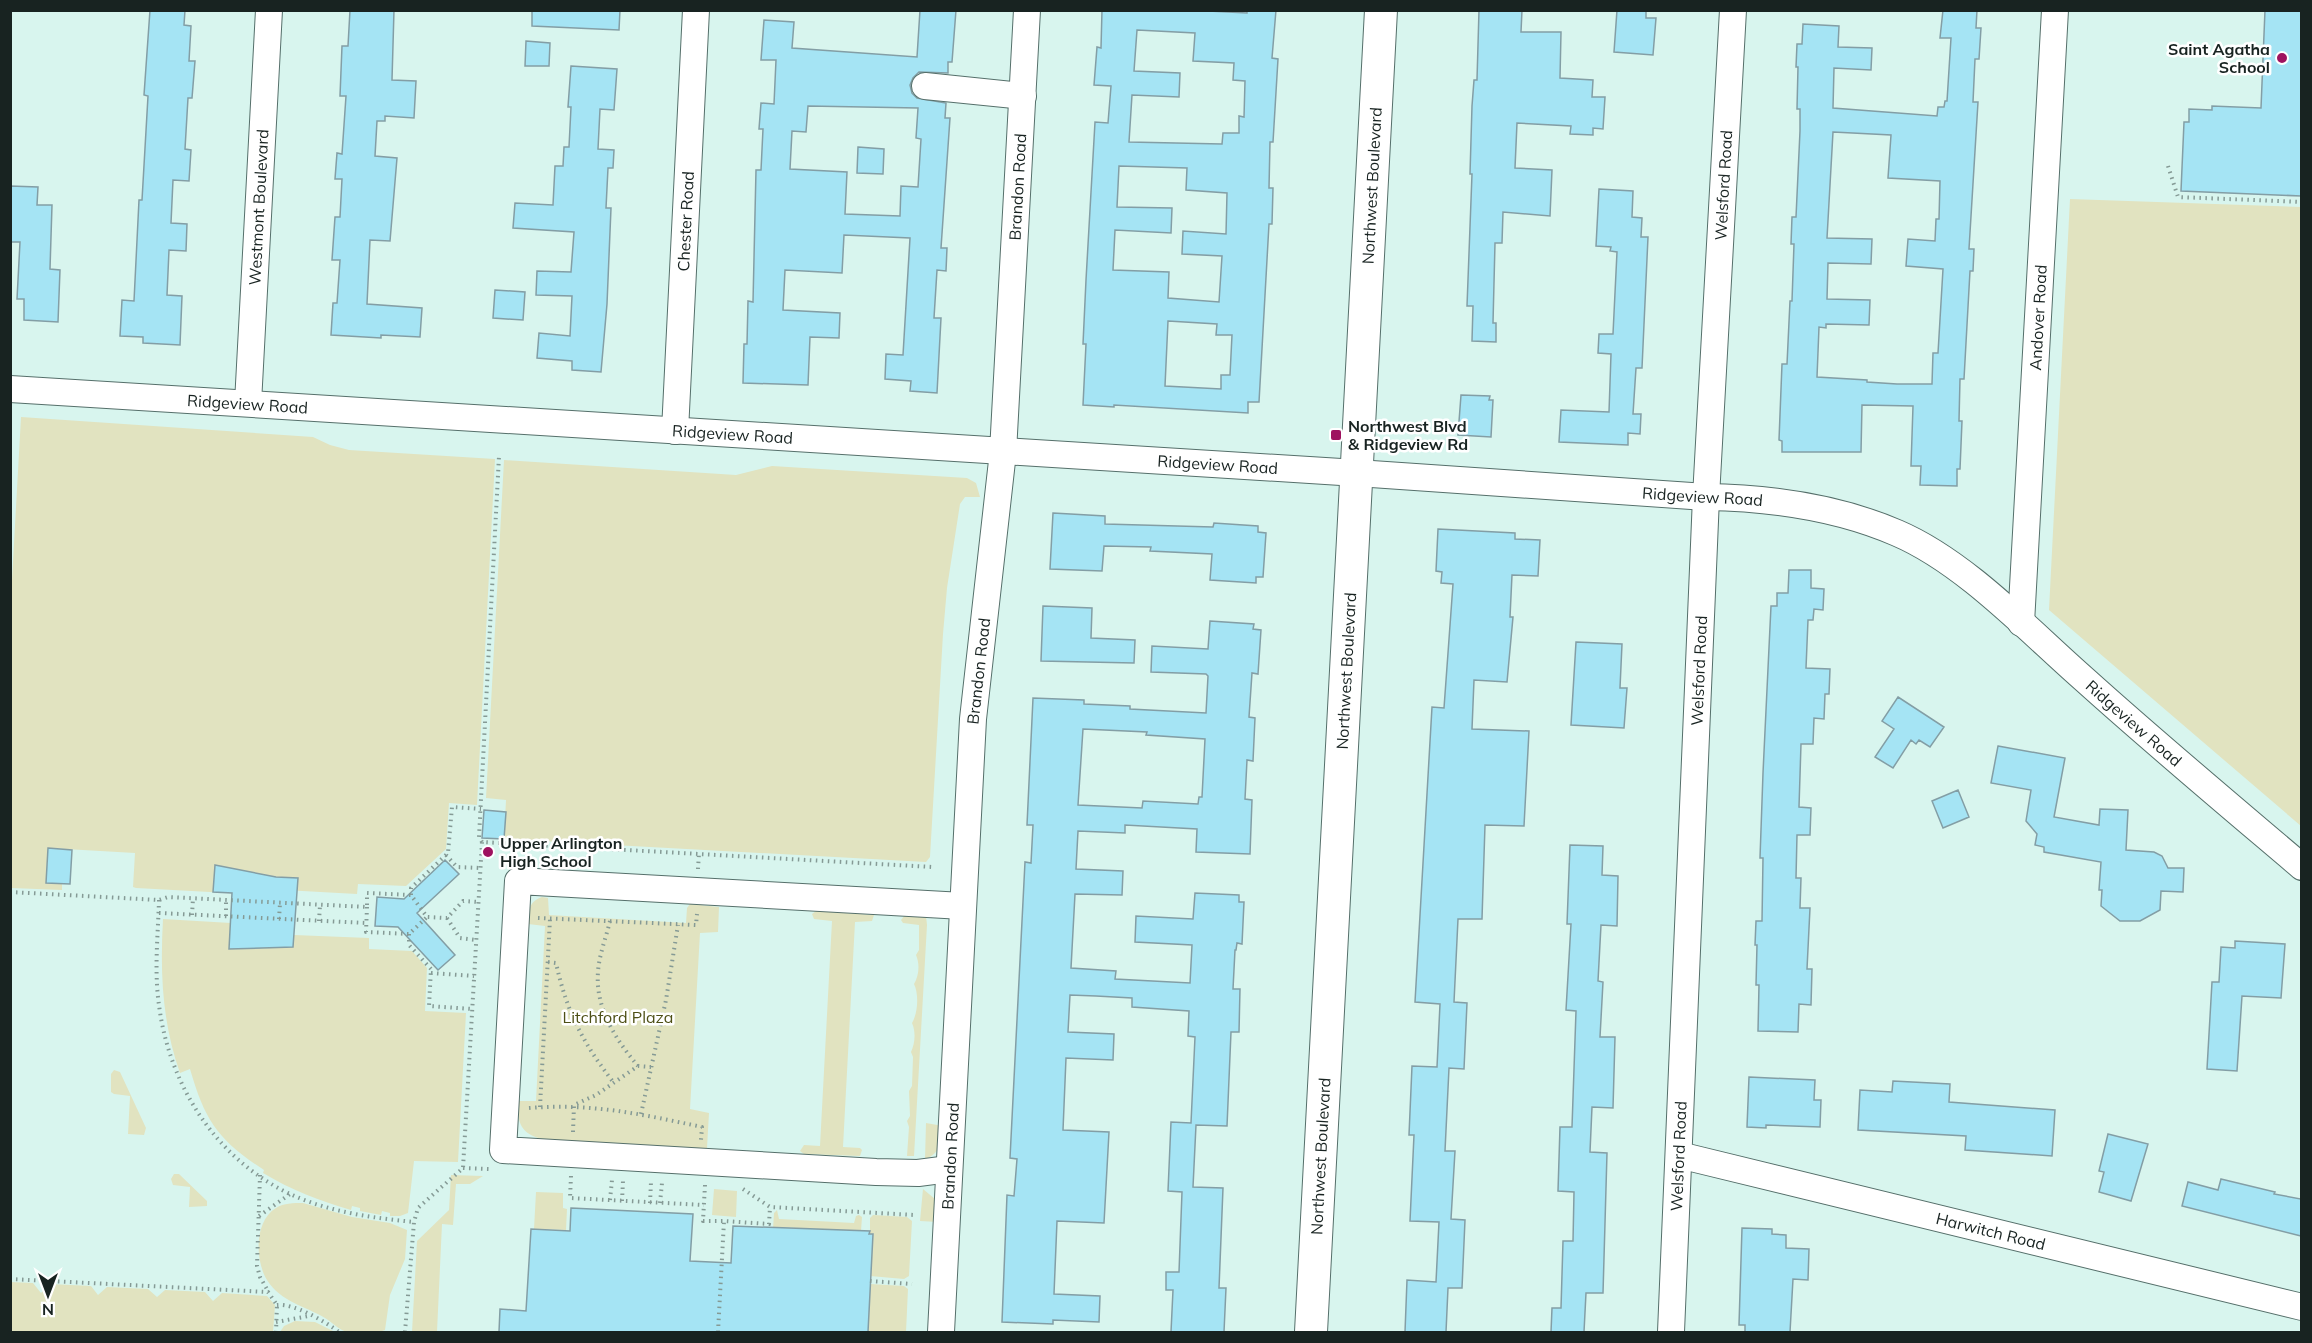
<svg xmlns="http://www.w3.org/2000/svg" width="2312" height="1343" viewBox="0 0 2312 1343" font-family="Mulish,sans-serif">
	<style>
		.green { fill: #e1e3c0 }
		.building { fill: #a5e4f4; stroke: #839ea5; stroke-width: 1.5; fill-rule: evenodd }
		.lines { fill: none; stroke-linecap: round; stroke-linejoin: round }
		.minor-casing { stroke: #556f6a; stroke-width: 28 }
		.major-casing { stroke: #556f6a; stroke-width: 34 }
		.path { stroke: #859a95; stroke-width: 4; stroke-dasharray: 1.5 4.5; stroke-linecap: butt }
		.minor { stroke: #fff; stroke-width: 26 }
		.major { stroke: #fff; stroke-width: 32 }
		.poi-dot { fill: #9e125f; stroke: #fff; stroke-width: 2 }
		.labels { text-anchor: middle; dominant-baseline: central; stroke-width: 5; stroke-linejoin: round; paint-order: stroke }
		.poi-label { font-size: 16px; font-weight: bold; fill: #182321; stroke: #fff; text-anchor: start }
		.street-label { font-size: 16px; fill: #182321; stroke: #fff }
		.park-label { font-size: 16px; fill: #4d4f15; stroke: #fff }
	</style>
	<rect width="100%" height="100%" fill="#d8f5ee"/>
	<!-- green -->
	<path class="green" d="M2070 199 2301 207V826L2049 610Z
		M21 417 313 437 330 445 349 450 495 459 477 805 449 803 446 849 406 886 358 884 357 894 284 890 283 896 136 888 133 887 135 853 48 848 46 883 62 884V890L11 888 10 616Z
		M504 460 736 475 772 466 967 478 976 483 980 497H965L960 504 947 588 943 634 930 857 926 862 504 839 506 800 486 798Z
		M542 897 548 898 549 915 686 923 687 908 690 904 719 907 718 932 700 933 690 1109 709 1113 707 1148 704 1150 546 1140C521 1135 517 1124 518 1101H536L545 926 528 924C529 911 528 902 542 897Z
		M816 911 874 915 872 921 855 922 843 1147 860 1148 862 1150 860 1156 804 1154 800 1151 804 1145 820 1146 832 921 814 919 812 914Z
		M905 915 926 916 927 925 914 1156H907L909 1127 907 1121 910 1116 909 1091 912 1086 913 1057 911 1052C915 1043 916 1032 912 1023 918 1013 919 994 914 984 919 976 920 964 916 955L919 950V925L903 923 901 920Z
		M163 919 231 923 294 935 369 938V949L412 951 427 968 425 1011 466 1013 458 1162 414 1161 408 1213 400 1216H390V1213L382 1211 381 1215 360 1211V1208L352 1206 351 1210C320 1201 291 1190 263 1173L264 1170C218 1140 205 1121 190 1069L180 1073C162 1022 160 973 163 919Z
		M114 1070 120 1072 146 1128 144 1135 128 1134 130 1096 114 1094 111 1092V1074Z
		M926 1123 943 1126C941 1140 941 1154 925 1159Z
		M174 1174H179L207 1201V1206L189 1207 190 1187 173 1185 171 1179Z
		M451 1175 483 1176 470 1184H456L453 1225 442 1224 437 1332H412L417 1241 449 1210Z
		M714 1189 737 1191 736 1217 712 1215Z
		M923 1189 935 1199 938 1222 920 1221Z
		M536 1192 563 1193V1208L567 1209 566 1230 534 1229Z
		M303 1203 352 1217 390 1223 407 1230 405 1259 390 1295 385 1330C376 1334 358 1335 348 1332 340 1331 332 1322 325 1318 305 1306 281 1302 267 1280 255 1261 254 1221 276 1208 284 1203 293 1203 303 1203Z
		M777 1210 779 1219 854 1223 856 1216 859 1215 862 1217 861 1231 775 1227 773 1229 774 1213Z
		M873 1215 907 1217 912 1221 909 1276 904 1279 870 1276V1218Z
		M10 1282 33 1283 41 1293 50 1284 91 1286 98 1295 107 1287 148 1289 157 1297 165 1290 205 1292 213 1301 222 1293 267 1296 275 1305 273 1332H11Z
		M870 1284 904 1286 908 1289 906 1332H868Z
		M295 1321 315 1322 335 1332H280L284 1326Z"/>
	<!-- building -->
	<path class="building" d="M150 10H185L184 25 191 26 189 61H195L192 98H188L185 149 191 150 189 181 173 180 171 223 187 224 186 251 169 250 167 295 182 296 180 345 143 343V337L120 336 122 300 134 301 139 200H142L148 96 144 95Z
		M350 10H394L392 80 416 81 414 118 385 116V121H377L375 156 397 158 390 241 370 240 367 304 422 308 420 337 381 335V338L331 335 333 303H337L340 260H332L335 217H340L342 179H335L337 153 342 154 346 96H340L342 46H348Z
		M532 10H620L619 30 532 26Z
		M920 10H956L952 62H948V73L919 72 913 78 910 85 912 93 917 98 946 103 945 118H950L941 248H947L946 271 937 270 934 318H941L937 393 910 391 911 381 885 379 886 354 903 355 910 238 844 235 842 273 785 270 783 310 840 313 839 338 810 337 808 385 743 383 744 344H747L748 301 753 302 756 170H761L763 129H759L761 103 774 104 776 60H761L764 20 794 22 792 48 917 57ZM808 106 918 108 916 138 921 139 918 187 901 186 900 216 845 214 847 172 790 169 792 131 806 132Z
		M1102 10H1188L1247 13V10H1276L1272 58 1278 59 1273 142H1270L1269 188H1273L1272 224H1269L1259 402H1248V413L1114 405V407L1083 405 1086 344H1083L1086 280 1095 122 1108 123 1111 86 1094 85 1097 47 1101 48ZM1137 30 1195 33 1193 61 1234 63 1233 80 1245 81 1244 117 1239 116V133H1223L1222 144 1129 142 1132 95 1179 97 1180 73 1134 71ZM1119 166 1187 168 1186 190 1227 193 1226 234 1183 231 1182 254 1222 256 1219 302 1168 298 1169 272 1113 270 1115 230 1171 233 1172 208 1117 207ZM1168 321 1217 324 1216 335H1232L1230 375H1221V389L1165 386Z
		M1479 10H1522L1521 32H1561L1560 78 1593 80 1592 97H1605L1603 129 1593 128V135L1570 134 1571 126 1517 123 1515 168 1552 170 1550 216 1503 212 1502 243H1495L1493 323H1496V342L1472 341 1473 306H1467L1472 174H1470L1472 106 1474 80H1477Z
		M1617 10H1646V18H1656L1653 55 1614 52Z
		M1943 10H1977L1976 28H1981L1979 59H1975L1973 102H1978L1969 249H1974L1973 271H1970L1964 379H1960L1959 421H1962L1960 469H1957V486L1920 485 1921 466H1911L1913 406 1862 405 1861 452H1782V441L1779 440 1782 364H1787L1790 301H1792L1794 244H1791L1792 217H1796L1800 131V109H1797L1798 67H1796L1797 44H1802L1803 24 1839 26 1838 47 1872 48 1871 70 1834 68 1833 108 1937 116 1938 107H1944L1945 101H1947L1951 38H1940ZM1833 132 1891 135 1888 178 1940 181 1939 219H1936L1935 241 1908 239 1906 266 1943 269 1938 353H1933L1932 384H1897L1867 382V380L1817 377 1819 327 1826 328V324L1869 325 1870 300 1827 299 1828 263 1871 264 1872 239 1827 238Z
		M2265 10H2301V196L2181 191 2184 122H2189V109L2212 110V106L2261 108Z
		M526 41 550 43 549 66H525Z
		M571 66 617 69 614 110 600 109 598 149 614 150 613 168H608L606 208H611L607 304 601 372 572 370V361L537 358 539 333 570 336 572 296 536 295 537 271 571 272 574 232 513 228 515 203 553 205 555 166H563L564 147H569L571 107H568Z
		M858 147 884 149 883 174 857 173Z
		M10 186 38 187 37 205H52L50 269 60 270 58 322 24 320V299H17L20 242H10Z
		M1599 189 1633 191 1632 217 1642 218 1641 237H1648L1642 368H1636L1633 414H1641L1640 434 1628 433V445L1559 442 1561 410 1609 412 1611 354 1598 353 1599 334H1613L1617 252 1610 251 1611 247 1596 246Z
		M495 290 525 292 523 320 493 318Z
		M1461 395 1490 396 1489 400H1493L1491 437 1458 435Z
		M1053 513 1105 516V524L1213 527 1214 523 1258 526V532L1266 533 1263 577H1256V583L1210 580 1212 554 1150 551 1151 547 1104 546 1102 571 1050 569Z
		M1438 529 1515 533V539L1540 540 1538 576 1512 575 1510 617H1513L1507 682 1474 680 1472 729 1529 731 1524 826 1485 825 1482 919H1458L1454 1002 1467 1003 1464 1069 1449 1068 1445 1151H1455L1451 1219 1465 1220 1462 1288H1448L1446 1332H1405L1407 1280 1436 1282 1439 1222 1410 1221 1414 1135H1409L1412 1066 1437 1067 1440 1004 1415 1002 1432 707 1444 708 1453 584 1441 583 1442 572 1436 571Z
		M1789 570H1811V588L1824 589 1823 610 1814 609 1813 620H1808L1806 668 1830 669 1829 694H1825L1824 719 1814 718 1813 744H1801L1799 807 1811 808 1810 835H1797L1796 878H1801L1800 908H1810L1807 969H1812L1811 1005 1799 1004 1798 1032 1758 1031 1759 985H1756L1757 945H1755L1756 921H1762L1763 858H1760L1763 773 1771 606H1777V593H1788Z
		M1043 606 1092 608 1091 638 1135 640 1134 663 1041 661Z
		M1210 621 1254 624 1253 629 1261 630 1258 674 1252 673 1249 717 1255 718 1253 761 1247 760 1245 799 1252 800 1250 854 1196 852 1197 829 1125 825V833L1078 831 1076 869 1123 871 1122 895 1075 894 1071 968 1116 971 1115 979 1190 983 1192 945 1135 942 1136 916 1193 919 1195 893 1239 895V902H1244L1242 944 1237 943 1236 950H1235L1233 989H1240L1239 1032H1231L1227 1126 1196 1125 1193 1187 1223 1188 1219 1288H1226L1224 1332H1171L1173 1290H1166V1272H1179L1182 1192 1168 1191 1171 1122 1191 1123 1195 1037 1188 1036 1189 1011 1132 1007V998L1096 996 1070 995 1068 1032 1114 1034 1113 1060 1066 1058 1063 1130 1109 1132 1104 1223 1057 1221 1054 1294 1100 1296 1099 1322 1053 1320V1324L1002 1322 1007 1195 1014 1196 1017 1159 1010 1158 1025 862 1031 863 1033 825H1027L1033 698 1084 700V704L1130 706V709L1206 713 1208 676 1206 674 1151 672 1152 646 1208 649ZM1083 729 1147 732 1146 735 1205 739 1202 797H1199L1198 804 1143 801 1142 808 1078 805Z
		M1576 642 1622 644 1620 688H1627L1624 728 1571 725Z
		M1898 697 1944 727 1930 747 1919 740 1916 744 1911 740 1893 768 1875 757 1894 729 1882 721Z
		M1998 746 2065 758 2054 817 2099 825 2100 809 2128 810 2126 850 2154 852 2162 856 2168 868H2184L2183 892 2161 891 2160 910 2140 921H2120L2101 906 2102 890H2099L2101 862 2044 852V847L2035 845 2037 834 2026 821 2031 790 1991 783Z
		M1958 790 1969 817 1943 828 1932 801Z
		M484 810 506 812 504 839 482 838Z
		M1570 845 1603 846 1602 875 1618 876 1617 926 1601 925 1598 981 1603 982 1600 1037H1615L1613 1108 1592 1107 1590 1152 1607 1153 1603 1293H1586L1584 1332H1551L1552 1308H1561L1563 1241H1573L1574 1192 1558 1191 1560 1127H1572L1576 1011 1566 1010 1571 924H1567Z
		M48 848 72 850 70 884 46 883Z
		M445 860 459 874 417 913 455 955 438 970 398 927 375 926 377 897 404 899Z
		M215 865 276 877 298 878 293 947 229 949 232 893 213 892Z
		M2235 941 2285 944 2281 998 2242 996 2237 1071 2207 1069 2212 982H2219L2221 947 2235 948Z
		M1749 1077 1815 1080 1814 1100H1821L1820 1127 1766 1125V1128L1747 1127Z
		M1893 1081 1950 1084 1949 1102 2055 1110 2052 1156 1965 1150 1966 1136 1858 1130 1860 1090 1892 1092Z
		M2108 1134 2148 1144 2131 1201 2099 1192 2104 1172 2099 1171Z
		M2221 1179 2275 1192 2274 1194 2301 1199V1236L2182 1206 2188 1182 2218 1190Z
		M571 1208 693 1214 690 1261 731 1263 733 1226 870 1231 869 1234H873L868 1332H499L500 1309 526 1311 531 1229 570 1231Z
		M1742 1228 1772 1229V1234L1786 1235V1248L1809 1249 1808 1280 1793 1279 1790 1332H1745V1325H1739Z"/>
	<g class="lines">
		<!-- minor casing -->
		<g class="minor-casing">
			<g id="minor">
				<path d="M925 86 1023 96"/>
				<path id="s1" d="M10 389 1357 473 1706 497C1771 498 1837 507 1897 533 1965 562 2029 631 2085 680 2156 744 2229 805 2302 867"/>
				<path id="s2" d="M248 403 269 10"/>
				<path id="s3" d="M675 431 696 10"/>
				<path id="s4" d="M2021 623 2055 10"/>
				<path id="s5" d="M1679 1155 2302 1307"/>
				<path d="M949 1169 918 1173 876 1172 503 1150 518 881 963 906"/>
				<path id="s6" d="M941 1332 973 719 1003 452 1027 10"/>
				<path id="s7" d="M1671 1332 1706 497 1733 10"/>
			</g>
		</g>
		<!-- major casing -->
		<g class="major-casing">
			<g id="major">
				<path id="s8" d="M1311 1332 1381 10"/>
			</g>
		</g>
		<!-- path -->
		<path class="path" d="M2168 166 2178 197 2302 202
			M482 842 479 837 499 456
			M446 855 457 867 480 868
			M698 869 699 853
			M10 892 159 900 168 897 367 907V893L411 895 427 917 447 918 463 901 478 902
			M411 895V888L448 853 452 807 481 809
			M159 900C158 935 154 971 159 1005 169 1085 216 1159 290 1194 329 1212 373 1218 414 1222
			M367 907 366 932 409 934 427 917
			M159 913 366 923
			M192 915 193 898
			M226 916V900
			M447 918 460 938 476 940
			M538 918 696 925 697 914
			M279 919 280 903
			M319 921 320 905
			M610 921C606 938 599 955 598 972 595 1008 616 1040 638 1066
			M409 934V945L431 969 429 1006 472 1009
			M548 962 556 963C567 1013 583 1043 614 1083
			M431 973 474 976
			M540 1107 550 919
			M529 1108C591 1103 641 1114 702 1127L701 1140
			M641 1114 666 1000 678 925
			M573 1132 574 1105 596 1095 638 1066 651 1067
			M463 1168 489 1169
			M260 1175 257 1266 260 1277 268 1291
			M571 1176 570 1198 704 1205
			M705 1185 703 1221H724
			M743 1189 770 1207 915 1215
			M610 1200 612 1180
			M622 1201 623 1181
			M650 1203 651 1182
			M660 1203 662 1183
			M259 1216 290 1194
			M10 1279 268 1292 277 1305 276 1332
			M870 1281 912 1284
			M277 1305C294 1303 326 1322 339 1332
			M276 1322 309 1316
			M405 1332 414 1222 418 1208 463 1168 482 842 933 867
			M718 1332 724 1221 769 1224 770 1207"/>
		<!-- minor -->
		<use href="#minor" class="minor"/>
		<!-- major -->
		<use href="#major" class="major"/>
	</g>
	<!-- markers -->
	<g class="poi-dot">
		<circle cx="2282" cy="58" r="6"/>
		<rect x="1330" y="429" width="12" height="12" rx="3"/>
		<circle cx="488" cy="852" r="6"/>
	</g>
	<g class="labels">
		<!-- poi labels -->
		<g class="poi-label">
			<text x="2270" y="49" text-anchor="end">Saint Agatha<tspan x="2270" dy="18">School</tspan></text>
			<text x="1348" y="426">Northwest Blvd<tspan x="1348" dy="18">&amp; Ridgeview Rd</tspan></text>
			<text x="500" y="843">Upper Arlington<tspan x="500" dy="18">High School</tspan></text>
		</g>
		<!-- street labels -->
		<g class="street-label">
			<text stroke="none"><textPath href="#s8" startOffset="1148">Northwest Boulevard</textPath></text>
			<text stroke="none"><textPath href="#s7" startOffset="1148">Welsford Road</textPath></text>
			<text stroke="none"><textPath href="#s6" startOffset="1148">Brandon Road</textPath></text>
			<text stroke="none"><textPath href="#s2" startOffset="196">Westmont Boulevard</textPath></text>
			<text stroke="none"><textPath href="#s3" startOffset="210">Chester Road</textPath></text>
			<text stroke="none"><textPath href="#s4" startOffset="306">Andover Road</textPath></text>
			<text stroke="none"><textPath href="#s1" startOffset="238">Ridgeview Road</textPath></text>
			<text stroke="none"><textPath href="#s1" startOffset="724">Ridgeview Road</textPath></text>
			<text stroke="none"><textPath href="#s1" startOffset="1210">Ridgeview Road</textPath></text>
			<text stroke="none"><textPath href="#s1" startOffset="1696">Ridgeview Road</textPath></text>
			<text stroke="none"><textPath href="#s6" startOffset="662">Brandon Road</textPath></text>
			<text stroke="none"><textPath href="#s8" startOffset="662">Northwest Boulevard</textPath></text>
			<text stroke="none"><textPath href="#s7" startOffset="662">Welsford Road</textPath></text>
			<text stroke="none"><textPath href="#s1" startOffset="2200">Ridgeview Road</textPath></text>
			<text stroke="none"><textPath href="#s6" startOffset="176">Brandon Road</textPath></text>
			<text stroke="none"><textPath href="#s8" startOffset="176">Northwest Boulevard</textPath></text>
			<text stroke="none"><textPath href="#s7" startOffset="176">Welsford Road</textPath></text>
			<text stroke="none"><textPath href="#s5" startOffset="321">Harwitch Road</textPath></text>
		</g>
		<!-- park labels -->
		<g class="park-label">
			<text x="618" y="1017">Litchford Plaza</text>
		</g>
	</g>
	<!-- border -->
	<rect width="2312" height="1343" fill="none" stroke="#182321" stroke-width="24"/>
	<!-- north arrow -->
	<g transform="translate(48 1295) rotate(180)" stroke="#ffffff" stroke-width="4.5" paint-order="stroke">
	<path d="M0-4.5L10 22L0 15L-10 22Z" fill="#182321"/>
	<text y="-9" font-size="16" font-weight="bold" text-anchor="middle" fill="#182321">N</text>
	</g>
</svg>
